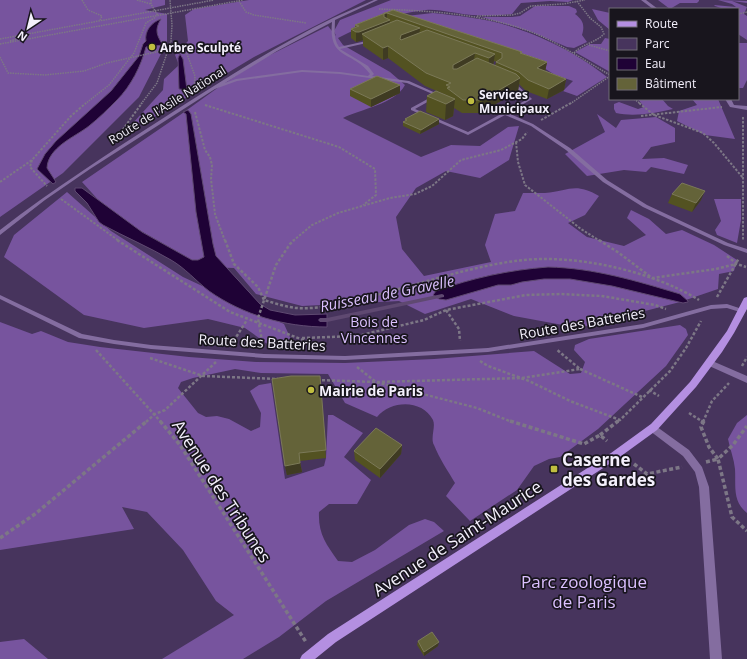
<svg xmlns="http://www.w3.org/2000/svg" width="747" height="659" viewBox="0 0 747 659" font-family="'Open Sans',sans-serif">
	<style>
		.green { fill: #47345d; fill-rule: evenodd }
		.forest { fill: #77549e }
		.water { fill: #1f0236; stroke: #5f4971 }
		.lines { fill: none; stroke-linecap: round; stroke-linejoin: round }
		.stream { fill: #5f4971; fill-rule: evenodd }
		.path-far3 { stroke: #7d7786; stroke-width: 1.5; stroke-dasharray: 1.5 1; stroke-linecap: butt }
		.path-far2 { stroke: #7d7786; stroke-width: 2; stroke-dasharray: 2.5 1.5; stroke-linecap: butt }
		.path-far1 { stroke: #7d7786; stroke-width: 2.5; stroke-dasharray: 3 2; stroke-linecap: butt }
		.path { stroke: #7d7786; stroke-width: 3.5; stroke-dasharray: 4 2.5; stroke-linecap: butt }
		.service { fill: #846da0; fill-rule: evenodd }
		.pedestrian { fill: #846da0; fill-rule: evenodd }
		.secondary { fill: #b48fe1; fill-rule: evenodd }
		.wall { fill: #535221; fill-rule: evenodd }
		.shaded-wall { fill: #3f3b22 }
		.building { fill: #646339; stroke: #7b7958 }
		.poi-dot { fill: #c0be40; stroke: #18151d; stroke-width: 1.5 }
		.labels { text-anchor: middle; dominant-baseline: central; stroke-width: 3.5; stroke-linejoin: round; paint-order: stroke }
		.far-poi-label { font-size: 12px; font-weight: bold; fill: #f4f0fc; stroke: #18151d; text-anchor: start }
		.far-street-label { font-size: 12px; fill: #f4f0fc; stroke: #18151d }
		.park-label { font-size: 14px; fill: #dcc1ff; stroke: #18151d }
		.street-label { font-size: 14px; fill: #f4f0fc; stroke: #18151d }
		.poi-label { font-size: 14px; font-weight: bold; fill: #f4f0fc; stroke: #18151d; text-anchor: start }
		.water-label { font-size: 15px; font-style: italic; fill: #dbc0fe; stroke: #18151d }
		.near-poi-label { font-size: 17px; font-weight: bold; fill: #f4f0fc; stroke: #18151d; text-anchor: start }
		.near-street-label { font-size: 17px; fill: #f4f0fc; stroke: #18151d }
		.near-park-label { font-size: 17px; fill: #dcc1ff; stroke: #18151d }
	</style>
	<rect width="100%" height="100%" fill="#322a3c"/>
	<!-- green -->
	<path class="green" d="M0 0H747V659H0ZM610 9H738V99H610Z"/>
	<!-- forest -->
	<path class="forest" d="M0 0H165V5L145 10 167 14V42L139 97 63 173 0 217Z
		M249 0H366L254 57 144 123H133L163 90 164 79 179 65 175 55 188 41 185 15 194 9Z
		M391 0H573L568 2 550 1 521 3 512 14C499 15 485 16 472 15 456 14 441 9 426 10 396 13 364 24 338 38L343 45 390 72 405 85C395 104 361 109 343 118L421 157 451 145 480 146 508 127 519 126 509 160 480 178 446 171 416 188 396 217 402 249 424 276 491 262 485 245 495 214 515 211 523 193C530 193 537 193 545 193 569 191 575 182 599 196L585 215 568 223 587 237 624 246 646 235 627 218 631 210 649 219 666 234 682 230 714 245 737 260 734 271 719 274 718 289 680 302 579 328 514 316 471 299 425 314 399 301 302 306 256 294 234 268 204 267 111 214 82 182 180 115 216 89 260 60 328 26 336 36 334 31 340 20Z
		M658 0H699V1L697 3H680L670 9Z
		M718 0 747 1V3L732 1 747 7 744 14 747 16V40L738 34V9H724L715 6 714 5 736 7 732 4Z
		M535 6H569L576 9 577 12 575 14C583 20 585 25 582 35L587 42 574 48 567 47 532 32 482 17H512L520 16Z
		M592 9 610 13V30L598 20Z
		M433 13C458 16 485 18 509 26 542 36 580 55 607 77L577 96 563 91 573 81 555 75 530 59 406 16Z
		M605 38 610 39V72L575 52 590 44H601Z
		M738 43H747V80L743 88H739L738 86Z
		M638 99H662L668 106 673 109C656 113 634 117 616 113L614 109V104L619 102 638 109 644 107Z
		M692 99H718L735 139 705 135 677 121 679 111 697 105Z
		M597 114 616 128 621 120 656 117 675 128V142L651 147 642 159 664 158 688 165 684 174 651 167 646 172 624 170 587 176 565 154 605 132Z
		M67 192 111 231 183 277 284 324 293 344 273 348 245 328 208 319 144 328 84 315 4 257 14 235Z
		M714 199H741V220L737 243 717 235 715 230 721 221Z
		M0 322 32 334 41 331 68 342 100 347 189 357 256 362 345 363 434 359 534 351 570 374 581 373 585 362 574 350 575 345 589 339 680 325 686 329 688 335 666 366 598 429 560 457 549 459 534 466 517 490 470 521 446 496 455 483C448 471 439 458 434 445 430 438 436 427 433 420 422 399 391 400 377 417L345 403 328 374 261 373 235 369 193 378 181 382 178 388 198 413 206 417 217 416 229 419 251 431 260 427 261 413 250 391 259 385 271 383 285 479 324 466 326 458 328 415H333L363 433 344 457 371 480 357 504H329L319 512C318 534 326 544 338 561L352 562 375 550 409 525 425 519 434 522 444 531 326 601 279 637 243 659H162L234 615 216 601 183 550 147 512 122 507 134 529 0 550Z
		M747 415V513C732 501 736 486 735 469 734 459 730 449 728 439L737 423Z
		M24 639 48 659H0V642Z"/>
	<!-- water -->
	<path class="water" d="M161 19C154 30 157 36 163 45L146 47C141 66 131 86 117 100 108 109 99 118 89 126 75 137 48 147 47 168L56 182 53 184 37 169 45 154 56 141 111 91 139 56 143 44 146 41C144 31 152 22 161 19Z
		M180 54 183 59 187 90 179 89 178 58Z
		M188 110 191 114 213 244 216 256 260 304 270 310 295 315 327 314V327C285 327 243 315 209 291 196 281 185 268 171 260 149 247 125 237 103 225L99 222 87 203 75 191V188H82L142 232 192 260H198L204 257 196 212 186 114 183 112Z
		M548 267C594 268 637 281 680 294L688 301V302L683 303 612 286 570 279H544L522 282 511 285H498L446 300 439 299 433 295 436 291C472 278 509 270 548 267Z"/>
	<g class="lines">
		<!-- stream -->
		<path class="stream" d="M442 294 444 295V297L327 322H320L318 320 320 318H327Z"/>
		<!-- path-far3 -->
		<path class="path-far3" d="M82 0 88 10 102 16 100 20
			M137 0 151 4
			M151 0V4L158 16
			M239 1 246 12 254 15 306 23
			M379 9C433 11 491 14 541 36 565 47 587 62 610 75
			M738 14 747 12
			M477 16 512 15 520 13 531 6 563 4 585 0
			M0 39 214 0
			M10 41 28 35
			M0 44 243 0
			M589 45 610 51
			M574 53C582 44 595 43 604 34L601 27 590 18 576 0
			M0 57 8 73 45 75 84 71 107 63 169 49 187 54 195 76 194 89
			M634 99 641 104
			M85 104 109 85 134 53 146 23 156 17
			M141 104 157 83 171 41 172 25 170 0
			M570 104 610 76"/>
		<!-- path-far2 -->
		<path class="path-far2" d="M639 103 654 115 703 133 714 143 743 178
			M205 105 339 147 375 169 376 195 363 205
			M195 112 205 150 210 157 212 165 211 179 215 214 225 241
			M641 116 722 107
			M743 117V240
			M541 120 571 103
			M118 136 142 103
			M516 142 518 162 525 185 581 229 600 241
			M32 160 30 167 47 186
			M0 182 32 160 71 116 86 103
			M61 199 119 241
			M293 241 312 225 338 213 390 198 415 194 432 186 461 160 501 150 522 139 527 132"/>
		<!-- path-far1 -->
		<path class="path-far1" d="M117 240 230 312 319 346
			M225 240 234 264 258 287 264 300C274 303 286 307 296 308 334 310 370 296 406 287 442 277 478 266 515 261 572 253 650 270 699 300
			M599 240 619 253 652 278 716 269 736 264
			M727 256 737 264 746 267
			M717 297 739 258
			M446 310 459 329 460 341
			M302 338 357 336 424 320 446 310 526 295 561 294 602 296 655 305 666 309
			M231 345 247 320
			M263 347 258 318 276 265 290 244 294 240
			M96 350 161 422
			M150 358 203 376 278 379
			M480 361 488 366 529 381 570 401 620 420 670 371 686 348 701 321
			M742 366 747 357
			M357 367 376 382 477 408 512 422
			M580 369 642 397
			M317 380 376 382 522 378 580 369 556 349
			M649 390 659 396
			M689 413 703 422
			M146 422 155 414 165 410 216 362
			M617 422 619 420
			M703 422 712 401 729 383"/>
		<!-- path -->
		<path class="path" d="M160 421 180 445 306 642
			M510 421 584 444 600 435 607 441
			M701 421 703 422
			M704 421 701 427 709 447 718 459 733 445 747 426
			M600 435 618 421
			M706 462 718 459 732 517 747 531
			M634 464 647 474 682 467
			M0 538 35 514 147 421"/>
		<!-- service -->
		<path class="service" d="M374 0H378L335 20C335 30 333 38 339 47L371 40V42L340 49 368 66 374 74 372 76 409 81 440 95 415 109 468 132 528 99 512 84 515 83 532 99 508 113 533 124 570 148 607 180 647 205 728 243 747 249V253L724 245 643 207 603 182 566 150 531 126 505 115 468 135 411 110V108L435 95 407 83 340 74 302 72 237 81 215 89 90 169 45 200 0 235V230C53 189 109 153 165 117 220 82 275 46 333 18 346 12 361 6 374 0ZM332 22C328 61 353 50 370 74L368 76 340 72 302 70 236 79 225 83 277 51Z
			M0 295 82 334 114 340 151 345 264 354 345 356 488 348 643 324 711 305 727 304 745 310 746 311 743 313 727 308 711 309 643 328 488 352 345 360 264 358 151 349 114 344 79 338 0 299Z"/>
		<!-- pedestrian -->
		<path class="pedestrian" d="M641 0H646L658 9H653Z
			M725 99H731L734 105 747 106V110L730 107Z
			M710 360 747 376V383L707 365 706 363 707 361Z
			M653 424 689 450 702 467 709 487 722 659H710L699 487 695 472 683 456 650 431 648 428 650 425Z"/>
		<!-- secondary -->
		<path class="secondary" d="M747 297V309L734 333 722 352 696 387 657 430 617 459 336 642 315 659H300L302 655 328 634 611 453 651 424 690 382 727 331 744 298Z"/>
	</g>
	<!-- wall -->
	<path class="wall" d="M393 10 547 62 545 71 566 79 564 90 547 99 526 91 519 84 518 91 480 113H462L454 108 453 116 445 120 426 112 427 96 446 95 425 86 388 58 383 60 363 46V40L356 42 351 38V29L355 27V25ZM494 61 496 62 495 66 493 65Z
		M400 85V93L371 107 350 96V89Z
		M405 119H439V124L420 134 403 126V122L405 121Z
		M672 194 701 200 692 212 668 203Z
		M320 376 326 458 300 461 302 472 287 475 285 466Z
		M402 445 401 454 380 478 355 460 354 451Z
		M418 641 438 646 424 656 417 645Z"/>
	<!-- shaded-wall -->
	<path class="shaded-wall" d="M384 13H387V21L390 20V29L362 34 363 40 356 42V32Z
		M420 28 419 40 400 48V39L401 35Z
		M388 46V58L383 60V48Z
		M475 53 473 66 452 78 453 65Z
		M495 54 493 66 488 70 489 58Z
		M547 62 545 72 537 68Z
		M520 78 518 91 480 113 482 100Z
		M566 79 564 90 547 99 549 89Z
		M400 85V93L371 107V99Z
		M455 99 453 116 445 120 446 104Z
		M439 119V124L420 134 421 130Z
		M705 191 701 200 692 212 696 203Z
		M402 445 401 454 380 478V469Z
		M300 463 302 472 287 475 285 466Z
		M439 642 438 646 424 656V652Z"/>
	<!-- building -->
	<path class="building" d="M393 10 522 52 520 53 547 62 537 68 566 79 549 89 528 80 519 72 496 62 502 58V53L387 13H384V17L390 20 359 32H356L351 29 359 26 355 25Z
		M397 20 420 28 401 35 400 39 401 40 427 30 495 54 489 58 475 53 453 65V69H457L477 58 516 74 520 78 482 100H463L447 88 450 87 446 85 451 83 426 73 388 46 383 48 362 34Z
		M377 76 400 85 371 99 350 89Z
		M436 91 455 99 446 104 427 96Z
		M420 111 439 119 421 130 403 122 407 120 405 119Z
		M682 183 705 191 696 203 672 194Z
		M291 376H320L326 450 299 453 300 463 285 466 272 379Z
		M376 428 402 445 380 469 354 451Z
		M432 632 439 642 424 652 418 641Z"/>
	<!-- markers -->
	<g class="poi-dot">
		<circle cx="152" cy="47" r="4"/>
		<circle cx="471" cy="101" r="4"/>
		<circle cx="311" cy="390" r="4"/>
		<rect x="550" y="465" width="8" height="8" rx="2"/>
	</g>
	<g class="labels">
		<!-- far-poi labels -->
		<g class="far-poi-label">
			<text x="160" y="47">Arbre Sculpté</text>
			<text x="479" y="94">Services<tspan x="479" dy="14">Municipaux</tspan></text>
		</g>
		<!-- far-street labels -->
		<g class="far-street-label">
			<text transform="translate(167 105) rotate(-32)">Route de l'Asile National</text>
		</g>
		<!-- park labels -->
		<g class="park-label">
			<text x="374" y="321">Bois de<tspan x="374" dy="16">Vincennes</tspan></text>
		</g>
		<!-- street labels -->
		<g class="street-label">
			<text transform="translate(582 323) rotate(-10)">Route des Batteries</text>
			<text transform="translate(262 342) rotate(3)">Route des Batteries</text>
		</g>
		<!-- poi labels -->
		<g class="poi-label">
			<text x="319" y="390">Mairie de Paris</text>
		</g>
		<!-- water labels -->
		<g class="water-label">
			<text transform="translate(387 293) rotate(-11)">Ruisseau de Gravelle</text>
		</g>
		<!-- near-poi labels -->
		<g class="near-poi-label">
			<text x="562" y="459">Caserne<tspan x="562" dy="20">des Gardes</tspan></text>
		</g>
		<!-- near-street labels -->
		<g class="near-street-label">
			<text transform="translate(222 491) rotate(57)">Avenue des Tribunes</text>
			<text transform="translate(457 538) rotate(-33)">Avenue de Saint-Maurice</text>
		</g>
		<!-- near-park labels -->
		<g class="near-park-label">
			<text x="584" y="581">Parc zoologique<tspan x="584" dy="20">de Paris</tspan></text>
		</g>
	</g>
	<!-- legend -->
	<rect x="609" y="8" width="130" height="92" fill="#18151d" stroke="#706d76"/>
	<rect x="617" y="21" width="20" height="6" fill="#b48fe1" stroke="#706d76"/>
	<text x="645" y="28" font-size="12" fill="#f4f0fc">Route</text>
	<rect x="617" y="38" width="20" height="12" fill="#47345d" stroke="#706d76"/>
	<text x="645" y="48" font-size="12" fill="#f4f0fc">Parc</text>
	<rect x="617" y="58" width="20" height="12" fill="#1f0236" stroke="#706d76"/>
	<text x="645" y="68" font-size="12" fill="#f4f0fc">Eau</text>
	<rect x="617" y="78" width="20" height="12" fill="#646339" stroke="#706d76"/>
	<text x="645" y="88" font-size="12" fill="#f4f0fc">Bâtiment</text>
	<!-- north arrow -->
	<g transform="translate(28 28) rotate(215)" stroke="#18151d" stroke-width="3" paint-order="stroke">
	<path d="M0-3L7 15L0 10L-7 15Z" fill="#f4f0fc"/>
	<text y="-6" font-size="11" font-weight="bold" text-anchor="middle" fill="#f4f0fc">N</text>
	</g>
</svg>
